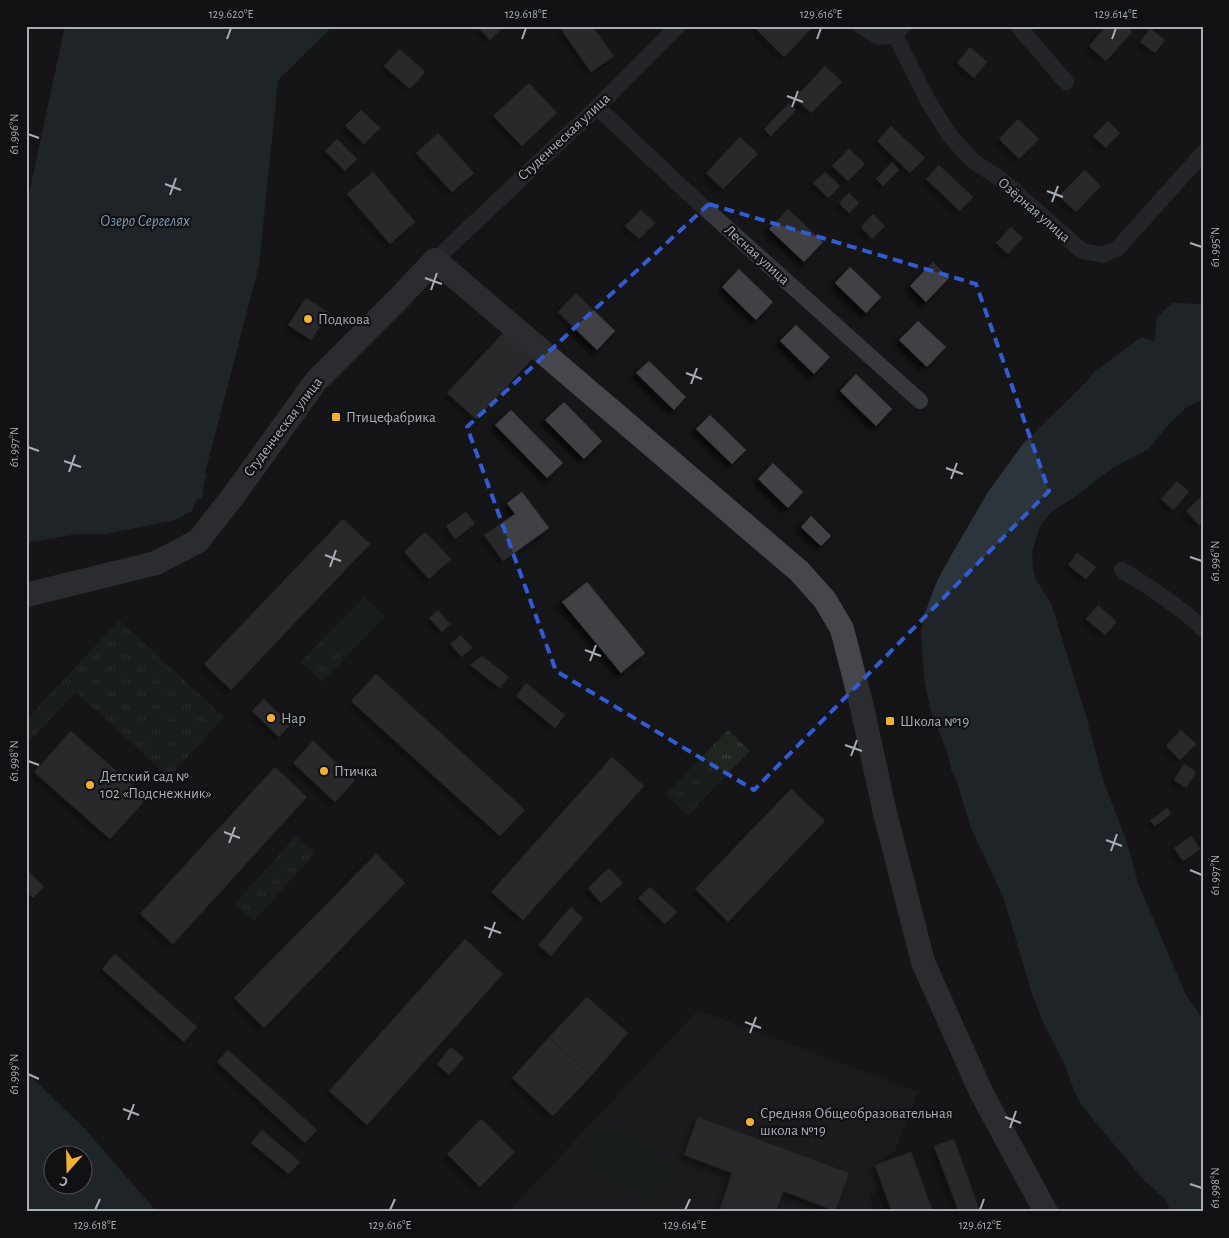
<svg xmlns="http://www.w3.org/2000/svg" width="1229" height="1238" viewBox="0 0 1229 1238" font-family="'Alegreya Sans',sans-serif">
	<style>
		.built { fill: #222225 }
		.park { fill: url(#park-tufts) }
		.pitch { fill: #1e261f }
		.water { fill: #2c353c; fill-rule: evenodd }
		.building { fill: #404145; stroke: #303034; filter: url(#shadow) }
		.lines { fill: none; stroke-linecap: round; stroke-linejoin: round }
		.street { stroke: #37383d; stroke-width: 16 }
		.secondary { stroke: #45474d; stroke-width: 24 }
		.marked { fill: none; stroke: #325cd3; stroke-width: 4; stroke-dasharray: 10 6; stroke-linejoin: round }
		.ticks { fill: none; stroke: #a8adb8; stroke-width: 2 }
		.poi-dot { fill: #f2b134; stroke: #111113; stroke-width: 2 }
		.labels { text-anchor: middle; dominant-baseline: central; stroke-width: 4.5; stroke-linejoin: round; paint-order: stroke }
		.street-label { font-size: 15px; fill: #a8adb8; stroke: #111113 }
		.poi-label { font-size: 15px; fill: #a8adb8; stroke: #111113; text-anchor: start }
		.water-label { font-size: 16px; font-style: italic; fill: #7f9bb3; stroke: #111113 }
		.neatline { fill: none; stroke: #a8adb8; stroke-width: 2 }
		.ticks-label { font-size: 12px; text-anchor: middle; fill: #a8adb8 }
	</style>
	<defs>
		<pattern id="park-tufts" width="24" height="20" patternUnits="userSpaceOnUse" patternTransform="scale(1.25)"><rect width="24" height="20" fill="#1e261f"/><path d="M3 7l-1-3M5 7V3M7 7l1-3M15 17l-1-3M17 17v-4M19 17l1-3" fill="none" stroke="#3c433d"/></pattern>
		<filter id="shadow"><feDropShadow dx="-4.5" dy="4.5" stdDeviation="2.5" flood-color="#0009"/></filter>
	</defs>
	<rect width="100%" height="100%" fill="#161618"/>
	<!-- built -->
	<path class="built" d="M698 1010 918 1092 895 1151 875 1163 881 1190 869 1195 873 1212H508Z"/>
	<!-- park -->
	<path class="park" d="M119 620 224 717 169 777 76 692 26 745V720Z
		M331 630 352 651 322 682 301 662Z
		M728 730 750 751 688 815 666 794Z
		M296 836 315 853 254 921 235 903Z"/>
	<!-- pitch -->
	<path class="pitch" d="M365 596 385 616 352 651 331 630Z
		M602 1121 680 1168 657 1207 579 1160Z"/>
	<!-- water -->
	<path class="water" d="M65 26H333L278 80 259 265 205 473 207 474 204 483 202 499H197L192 511 175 520 105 534H78L26 543V208Z
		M1172 303 1203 304V399L1187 407 1166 427 1149 449 1112 468 1077 495 1050 513 1040 526 1032 552 1033 568 1036 580 1051 603 1086 716 1103 780 1126 840 1138 883 1185 993 1203 1020V1212H1171L1166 1200 1143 1179 1083 1107 1075 1093 1065 1065 1043 1022 1032 994 1004 899 971 828 957 782 951 769 947 751 931 712 924 679 921 631 925 613 937 581 945 566 988 492 1023 444 1086 382 1096 370 1142 337 1154 342 1157 317Z
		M26 1072 85 1129 157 1212H26ZM52 1156H82V1186H52Z"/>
	<!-- building -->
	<path class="building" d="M481 26H505L490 40 478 28Z
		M559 26H592L614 56 591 72Z
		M759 26H810L812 28 784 57 756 29Z
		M1106 26H1125L1132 32 1106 61 1089 46Z
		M1150 29 1165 40 1155 53 1140 42Z
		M970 47 987 62 974 78 957 63Z
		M400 49 425 72 410 89 384 66Z
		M825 66 842 82 811 113 795 98Z
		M529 83 557 113 522 146 493 116Z
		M789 103 796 110 771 136 764 129Z
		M361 110 380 128 364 144 345 126Z
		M1018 119 1039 139 1019 159 999 139Z
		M1108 121 1120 133 1106 148 1093 136Z
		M891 126 925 158 910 173 877 141Z
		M438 133 474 173 452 192 416 153Z
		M740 137 758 154 723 189 706 173Z
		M337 139 357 159 345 171 325 151Z
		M849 149 865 164 848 181 832 166Z
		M892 162 899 170 883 186 876 179Z
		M939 165 973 197 960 211 926 179Z
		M1085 170 1101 186 1076 212 1059 196Z
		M373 172 415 222 390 244 347 194Z
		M825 172 840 186 828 198 813 183Z
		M849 193 859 203 849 213 839 203Z
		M788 209 823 242 804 262 769 229Z
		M641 210 655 223 639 239 625 226Z
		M873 214 885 226 872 239 861 227Z
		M1011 227 1023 238 1008 254 996 243Z
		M933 262 949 278 926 302 910 286Z
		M850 267 881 297 866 313 835 283Z
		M739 269 773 302 756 320 722 287Z
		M576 293 615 331 597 350 558 312Z
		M306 298 329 313 311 340 288 325Z
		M918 321 946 347 927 367 899 340Z
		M796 325 830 357 814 374 780 341Z
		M508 328 536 355 476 419 447 393Z
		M649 361 686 397 674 410 636 373Z
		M856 374 892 409 876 426 840 391Z
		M564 402 602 441 584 459 545 420Z
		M511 410 563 463 547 478 495 425Z
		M710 415 746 450 732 464 696 429Z
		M773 463 803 492 788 508 758 479Z
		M1177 481 1189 492 1173 510 1161 499Z
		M522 492 549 528 503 561 484 535 515 514 507 503Z
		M1203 495V522L1199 525 1186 511Z
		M466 512 475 524 455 539 446 526Z
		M811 516 831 536 821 546 801 527Z
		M343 519 370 544 231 690 204 664Z
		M425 532 451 559 429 579 404 552Z
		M1077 553 1096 567 1086 579 1068 565Z
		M587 582 645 653 621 673 562 602Z
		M1098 605 1117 622 1105 635 1086 619Z
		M438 610 450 624 442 632 429 618Z
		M461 635 472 648 462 657 450 644Z
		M482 656 509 677 500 688 470 665Z
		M376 674 525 810 500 836 351 701Z
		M526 683 565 715 555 728 516 696Z
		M264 699 290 725 279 737 252 711Z
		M1181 730 1196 744 1180 760 1166 746Z
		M71 731 147 798 110 839 34 772Z
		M313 741 355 780 335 802 293 763Z
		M612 757 644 786 523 920 491 892Z
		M1184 764 1196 772 1186 788 1174 780Z
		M275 767 307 797 173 944 140 914Z
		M791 789 825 821 728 922 695 889Z
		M1167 808 1171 814 1155 826 1150 821Z
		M1191 836 1200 849 1183 861 1174 848Z
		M376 854 405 883 264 1028 234 998Z
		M609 868 623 883 601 903 588 888Z
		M26 869 44 887 33 898 26 891Z
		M650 887 677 912 665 924 638 898Z
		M571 907 583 918 551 956 538 945Z
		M465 939 503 974 367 1125 329 1091Z
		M115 954 197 1027 184 1042 102 969Z
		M587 997 628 1033 591 1076 549 1037Z
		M549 1037 591 1076 553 1116 512 1078Z
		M451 1047 464 1058 449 1075 437 1064Z
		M228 1050 317 1130 305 1143 217 1062Z
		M698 1117 849 1173 835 1211 783 1191 776 1212H719L732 1173 684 1155Z
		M481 1119 515 1152 480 1187 447 1154Z
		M262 1130 300 1162 289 1174 251 1143Z
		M954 1139 980 1212H959L934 1146Z
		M911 1152 933 1212H892L875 1165Z"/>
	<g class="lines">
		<!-- street -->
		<path class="street" d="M861 26 879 37 895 35 903 26
			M1018 26 1066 82
			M895 35 927 99 950 136 972 160 1003 181 1082 251 1103 255 1118 248 1203 153
			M597 107 687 192 920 401
			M435 260 597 107 678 26
			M1122 570C1151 588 1178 605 1203 629"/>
		<!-- secondary -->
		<path class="secondary" d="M26 595 156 563 198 541 234 495 316 381 399 298 435 260 799 571 825 600 842 629 862 707 885 813 923 962 981 1092 1046 1212"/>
	</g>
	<!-- marked area -->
	<path d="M0 0H1229V1238H0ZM709 204 976 284 1049 491 754 790 556 671 467 427Z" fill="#161618" fill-opacity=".55" fill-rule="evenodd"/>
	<path class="marked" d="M709 204 976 284 1049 491 754 790 556 671 467 427Z"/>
	<!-- ticks -->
	<path class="ticks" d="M227 39 231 28M522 39 526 28M817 39 821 28M1112 39 1116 28M787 96 803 102M792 107 798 91M28 134 39 138M165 184 181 190M1047 191 1063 197M170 195 176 178M1052 202 1058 186M1190 243 1202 247M425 278 442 284M431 290 437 273M686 373 702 379M691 384 697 368M28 447 39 451M64 461 81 467M946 468 963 474M69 472 75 455M951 479 957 463M325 555 341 561M1190 557 1202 561M330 567 336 550M585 650 601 656M590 661 596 645M845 745 862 751M851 756 857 740M28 761 39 765M224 832 240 838M1106 840 1122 846M229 843 235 827M1111 851 1117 834M1190 870 1202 875M484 927 501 933M489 938 495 922M745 1022 761 1028M750 1033 756 1017M28 1074 39 1079M123 1109 139 1115M1005 1117 1021 1123M128 1120 134 1104M1010 1128 1016 1111M1190 1184 1202 1188M95 1210 100 1199M390 1210 395 1199M685 1210 690 1199M980 1210 984 1199"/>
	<!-- markers -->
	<g class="poi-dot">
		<circle cx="308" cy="319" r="5"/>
		<rect x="331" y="412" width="10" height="10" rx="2.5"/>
		<circle cx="271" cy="718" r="5"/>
		<rect x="885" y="716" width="10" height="10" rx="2.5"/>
		<circle cx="324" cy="771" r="5"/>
		<circle cx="90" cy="785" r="5"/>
		<circle cx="750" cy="1122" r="5"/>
	</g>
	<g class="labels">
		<!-- street labels -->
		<g class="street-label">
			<text transform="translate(564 137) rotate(-43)">Студенческая улица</text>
			<text transform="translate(1034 210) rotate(41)">Озёрная улица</text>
			<text transform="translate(757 255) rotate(42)">Лесная улица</text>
			<text transform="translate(283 427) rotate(-53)">Студенческая улица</text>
		</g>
		<!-- poi labels -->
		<g class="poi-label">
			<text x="318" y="319">Подкова</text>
			<text x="346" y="417">Птицефабрика</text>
			<text x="281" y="718">Нар</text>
			<text x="900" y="721">Школа №19</text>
			<text x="334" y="771">Птичка</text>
			<text x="100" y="776">Детский сад №<tspan x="100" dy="17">102 «Подснежник»</tspan></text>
			<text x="760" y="1113">Средняя Общеобразовательная<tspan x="760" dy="17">школа №19</tspan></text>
		</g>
		<!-- water labels -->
		<g class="water-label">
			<text x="145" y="221">Озеро Сергелях</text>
		</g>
	</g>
	<!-- border -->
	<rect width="1229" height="1238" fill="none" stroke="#111113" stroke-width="55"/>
	<!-- north arrow -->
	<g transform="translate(68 1170) rotate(200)"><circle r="24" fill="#111113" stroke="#4d4f55"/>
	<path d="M0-4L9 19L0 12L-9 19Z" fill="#f2b134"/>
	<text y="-8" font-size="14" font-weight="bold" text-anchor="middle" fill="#a8adb8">С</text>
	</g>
	<rect x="28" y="28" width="1174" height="1182" class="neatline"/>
	<g class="ticks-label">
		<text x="231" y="18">129.620°E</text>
		<text x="526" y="18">129.618°E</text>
		<text x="821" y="18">129.616°E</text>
		<text x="1116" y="18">129.614°E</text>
		<text transform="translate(14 134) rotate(-90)" y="4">61.996°N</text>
		<text transform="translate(1215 247) rotate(-90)" y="4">61.995°N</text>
		<text transform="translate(14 447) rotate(-90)" y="4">61.997°N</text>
		<text transform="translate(1215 561) rotate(-90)" y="4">61.996°N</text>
		<text transform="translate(14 761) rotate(-90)" y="4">61.998°N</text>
		<text transform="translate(1215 875) rotate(-90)" y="4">61.997°N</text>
		<text transform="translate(14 1074) rotate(-90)" y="4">61.999°N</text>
		<text transform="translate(1215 1188) rotate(-90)" y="4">61.998°N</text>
		<text x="95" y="1229">129.618°E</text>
		<text x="390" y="1229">129.616°E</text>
		<text x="685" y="1229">129.614°E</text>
		<text x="980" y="1229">129.612°E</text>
	</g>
</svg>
